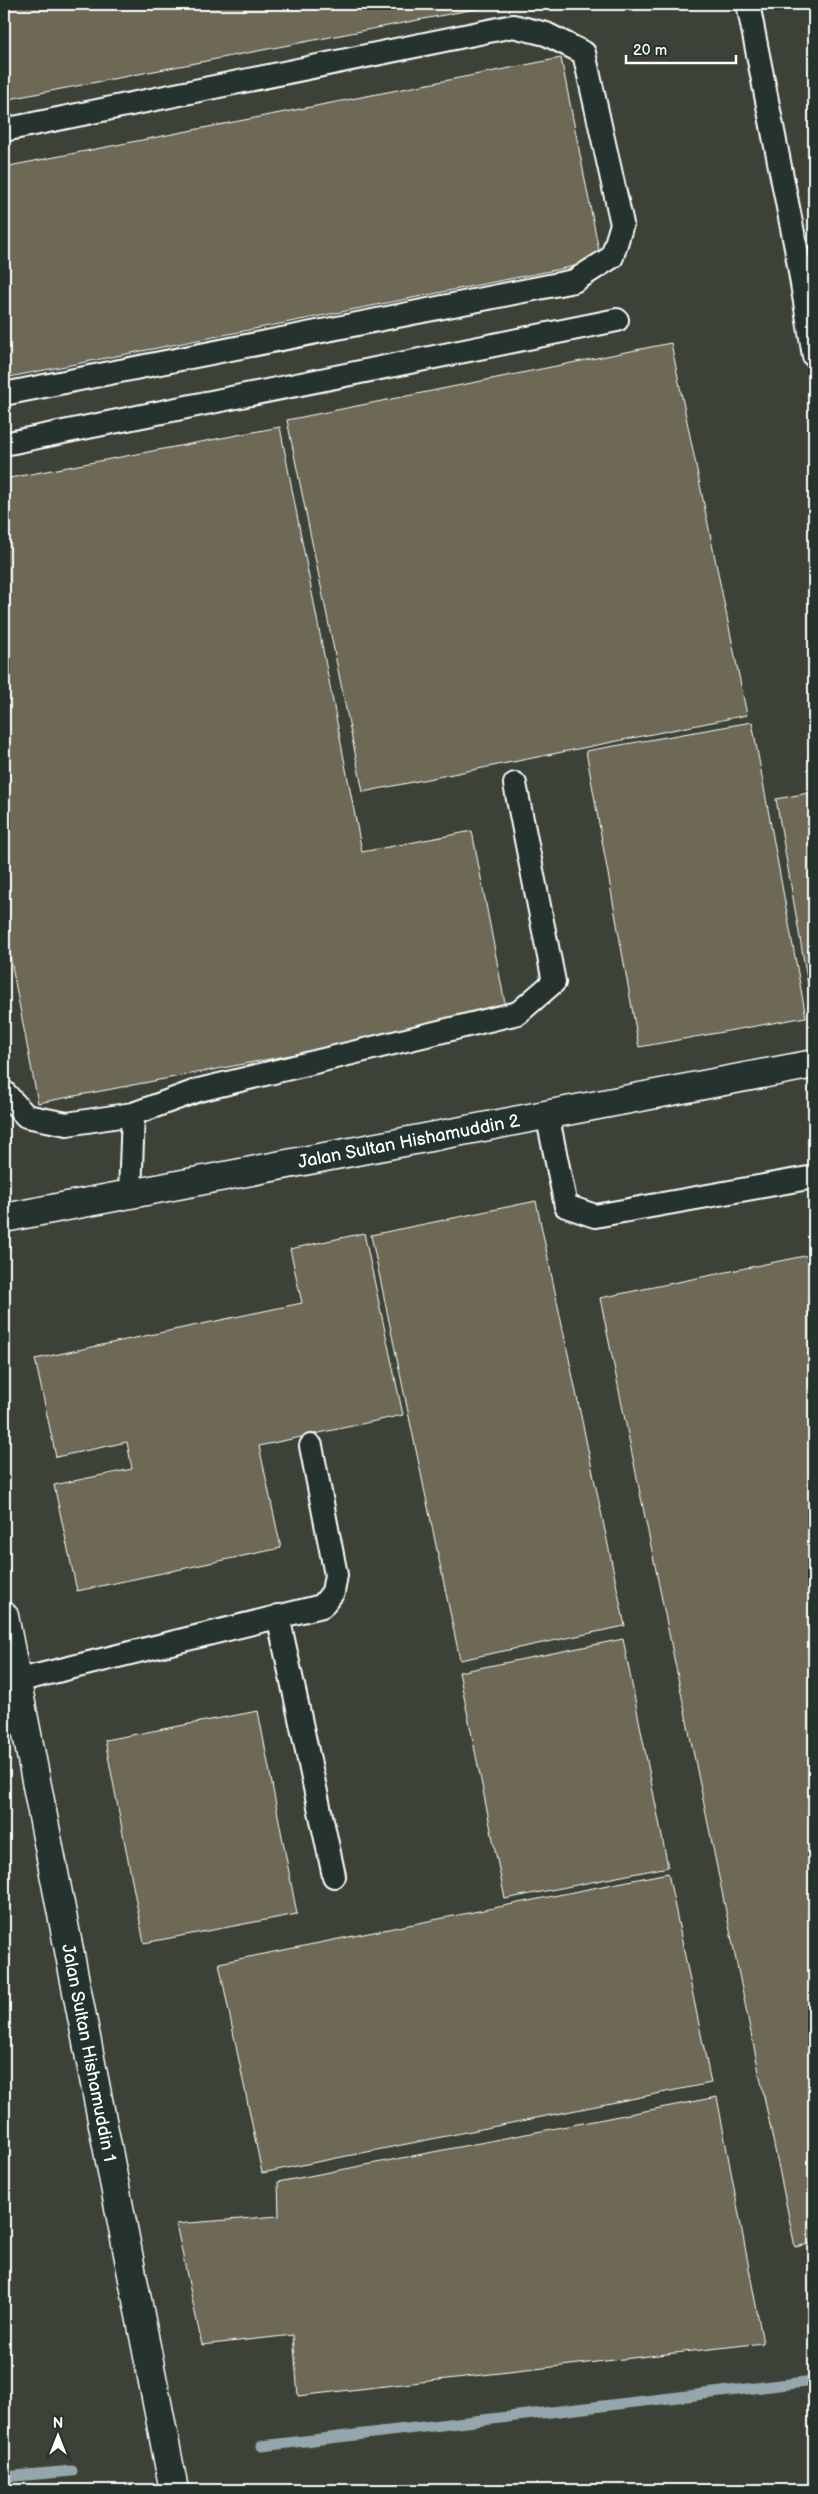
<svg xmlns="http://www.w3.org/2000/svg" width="818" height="2494" viewBox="0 0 818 2494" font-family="'Balsamiq Sans',sans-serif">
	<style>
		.built { fill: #3c4339 }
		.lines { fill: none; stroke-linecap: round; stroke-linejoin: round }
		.stream { stroke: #95a7ac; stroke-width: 11 }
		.building { fill: #6e6956; stroke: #fff }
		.service-casing { stroke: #fff; stroke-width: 26 }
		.minor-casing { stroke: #fff; stroke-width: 31 }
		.service { stroke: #26332d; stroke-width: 22 }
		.minor { stroke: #26332d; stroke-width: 28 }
		.labels { text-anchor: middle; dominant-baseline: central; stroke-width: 4.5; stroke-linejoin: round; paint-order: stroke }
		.street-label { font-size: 18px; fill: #fff; stroke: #26332d }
	</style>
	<rect width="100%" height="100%" fill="#26332d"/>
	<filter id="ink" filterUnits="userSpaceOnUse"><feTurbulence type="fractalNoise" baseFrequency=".02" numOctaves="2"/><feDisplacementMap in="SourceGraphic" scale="10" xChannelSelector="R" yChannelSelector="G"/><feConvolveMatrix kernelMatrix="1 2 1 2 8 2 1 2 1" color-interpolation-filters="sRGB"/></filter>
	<g filter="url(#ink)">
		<!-- built -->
		<path class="built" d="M4 4H814V2490H4Z"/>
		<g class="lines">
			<!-- stream -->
			<path class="stream" d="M262 2446 814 2381
				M4 2477 72 2471"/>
		</g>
		<!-- building -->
		<path class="building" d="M4 4H501L4 100Z
			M561 58 601 261 4 378V167Z
			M671 343 747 715 363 792 287 420Z
			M280 427 362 852 472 831 507 1014 38 1103 4 924V479Z
			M752 722 806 1017 639 1047 586 751Z
			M814 792V1007L812 1008 776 799Z
			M536 1201 625 1626 460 1660 371 1235Z
			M364 1233 403 1415 259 1446 281 1548 77 1591 54 1485 132 1469 127 1442 56 1457 35 1359 302 1303 290 1249Z
			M814 1254V2243L795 2247 600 1298Z
			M623 1639 668 1867 505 1899 459 1672Z
			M258 1711 297 1914 144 1943 105 1740Z
			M668 1873 711 2083 262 2173 219 1963Z
			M717 2097 763 2343 298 2396 293 2335 202 2345 176 2224 279 2216 278 2182Z"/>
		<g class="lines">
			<!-- service casing -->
			<g class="service-casing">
				<path id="service" d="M748 4 796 248 814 356
					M4 130 513 26 546 34 584 53 622 224 612 257 574 281 4 394
					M4 444 617 320
					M4 1092 26 1116 67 1124 133 1114
					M547 1114 566 1206 595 1216 814 1177
					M130 1194 133 1114 199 1090 518 1013 554 982 515 784
					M278 1616 334 1876
					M16 1681 322 1606 333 1592 336 1575 311 1446"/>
			</g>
			<!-- minor casing -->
			<g class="minor-casing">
				<g id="minor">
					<path id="s1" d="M4 1218 814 1064"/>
					<path id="s2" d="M4 1616 174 2490"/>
				</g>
			</g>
			<!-- service -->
			<use href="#service" class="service"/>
			<!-- minor -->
			<use href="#minor" class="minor"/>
		</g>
	</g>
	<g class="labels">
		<!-- street labels -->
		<g class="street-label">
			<text stroke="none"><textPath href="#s1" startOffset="412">Jalan Sultan Hishamuddin 2</textPath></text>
			<text stroke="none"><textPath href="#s2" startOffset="445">Jalan Sultan Hishamuddin 1</textPath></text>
		</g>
	</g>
	<!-- margin -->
	<rect width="818" height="2494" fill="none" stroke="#26332d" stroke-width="20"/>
	<rect x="10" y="10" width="798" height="2474" fill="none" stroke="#fff" stroke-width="2" filter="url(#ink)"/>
	<!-- north arrow -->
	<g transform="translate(58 2436)" stroke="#26332d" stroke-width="4" paint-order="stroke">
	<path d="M0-4L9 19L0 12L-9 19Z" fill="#ffffff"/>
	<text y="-8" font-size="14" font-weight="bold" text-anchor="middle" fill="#ffffff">N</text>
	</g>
	<!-- scale -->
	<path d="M626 55v8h110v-8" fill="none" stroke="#ffffff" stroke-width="2.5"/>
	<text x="633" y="55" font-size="15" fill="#ffffff" stroke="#26332d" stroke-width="4" paint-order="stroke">20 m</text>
</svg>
